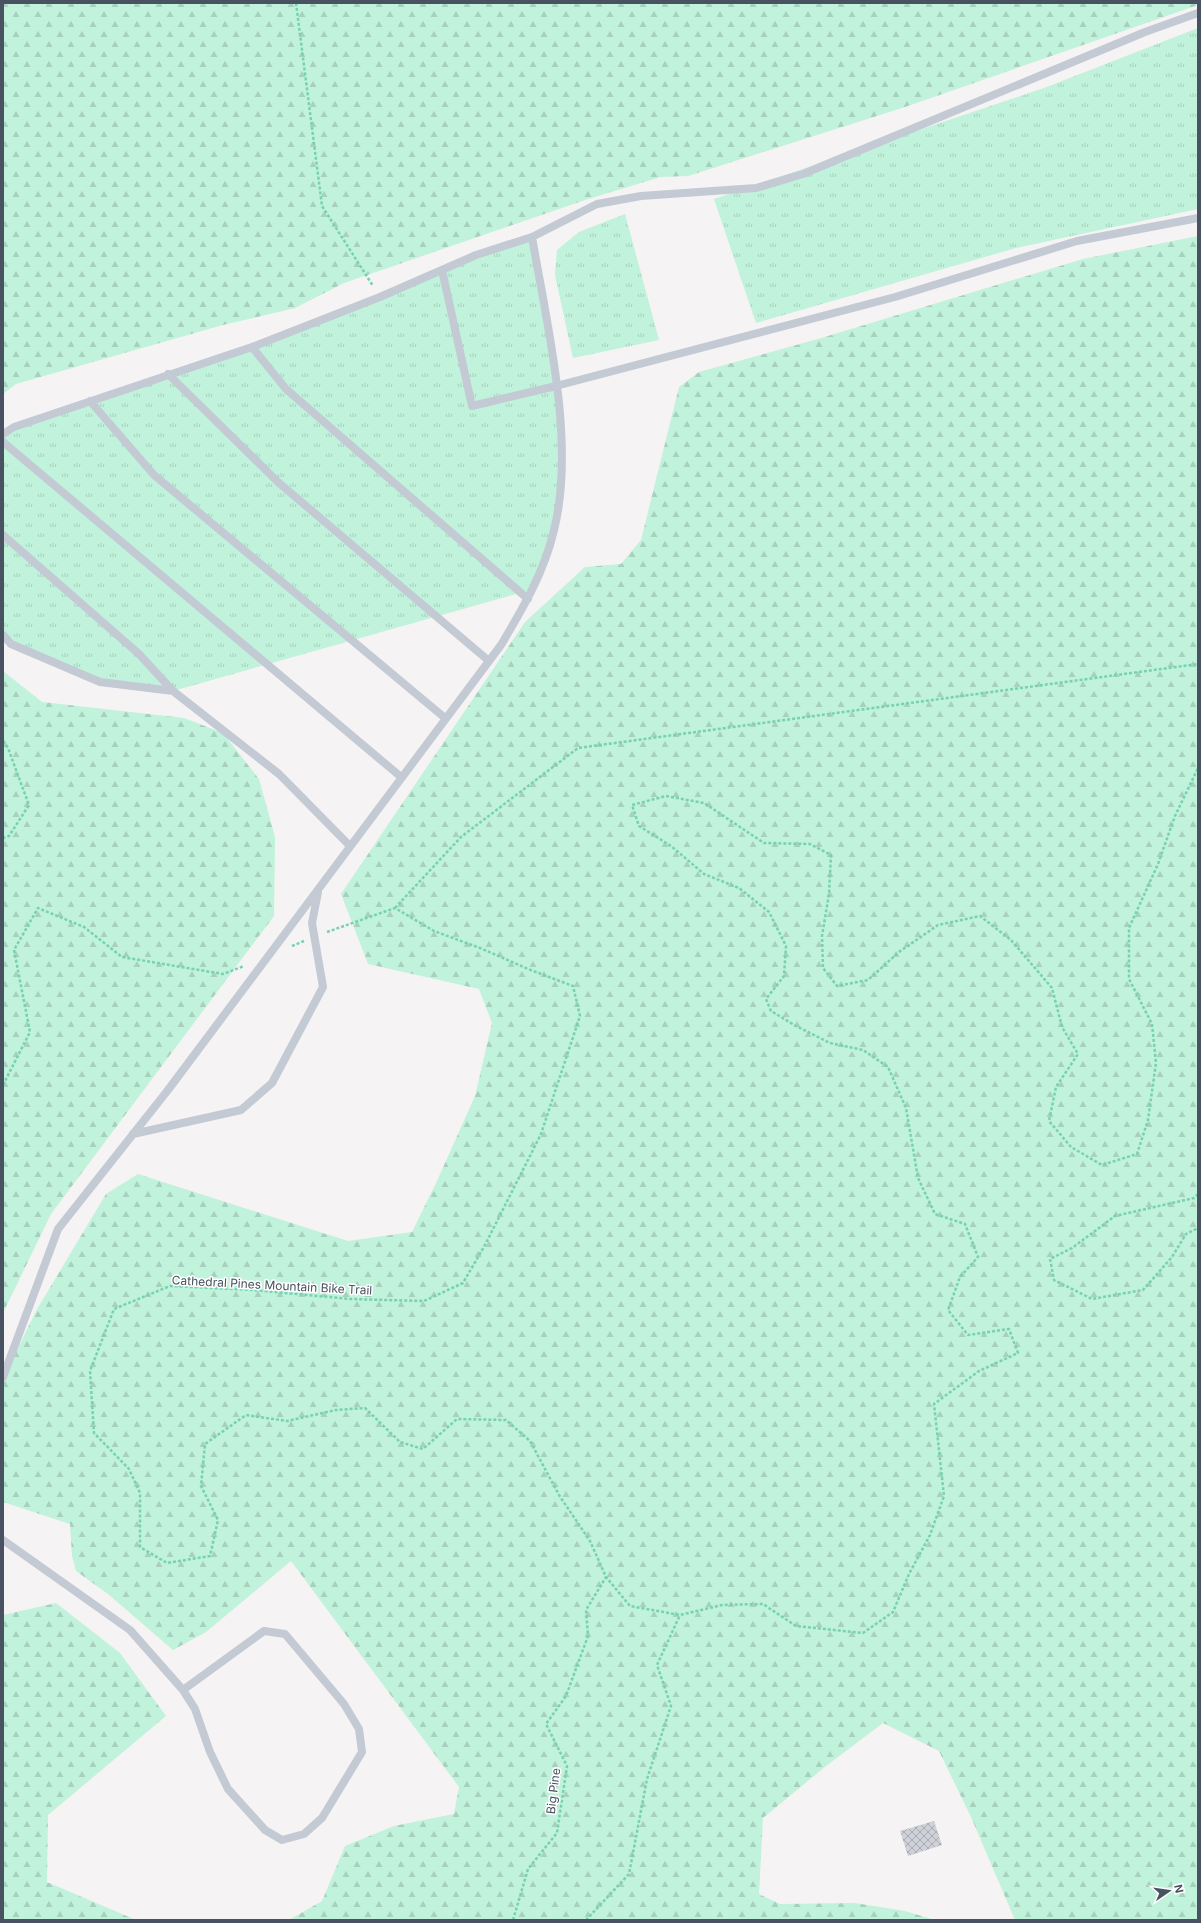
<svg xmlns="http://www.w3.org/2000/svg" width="1201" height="1923" viewBox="0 0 1201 1923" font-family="Inter,sans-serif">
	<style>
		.forest { fill: url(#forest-firs) }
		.park { fill: url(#park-tufts) }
		.building { fill: url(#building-cross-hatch) }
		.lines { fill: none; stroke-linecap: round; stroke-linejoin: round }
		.path { stroke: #77d2b2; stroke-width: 2.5; stroke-dasharray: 3 2; stroke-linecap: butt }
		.service { stroke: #c3cad4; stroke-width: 8 }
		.labels { text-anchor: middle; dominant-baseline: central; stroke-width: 3; stroke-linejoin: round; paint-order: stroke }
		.street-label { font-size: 12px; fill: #495261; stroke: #fff }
	</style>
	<defs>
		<pattern id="forest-firs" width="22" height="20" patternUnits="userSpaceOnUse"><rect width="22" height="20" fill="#c1f2db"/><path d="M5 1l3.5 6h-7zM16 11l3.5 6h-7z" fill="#a7d1be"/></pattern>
		<pattern id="park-tufts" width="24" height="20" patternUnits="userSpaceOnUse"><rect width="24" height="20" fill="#c1f2db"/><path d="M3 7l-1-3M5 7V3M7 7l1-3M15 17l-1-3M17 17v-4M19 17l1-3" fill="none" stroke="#a7d1be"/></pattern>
		<pattern id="building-cross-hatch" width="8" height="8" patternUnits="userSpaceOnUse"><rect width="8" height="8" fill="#ced1d7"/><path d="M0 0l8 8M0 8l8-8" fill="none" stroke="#a9acb2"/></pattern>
	</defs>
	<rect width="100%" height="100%" fill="#f5f3f3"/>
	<!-- forest -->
	<path class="forest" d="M3 3H1198V5L902 108 688 176 661 177 588 199 344 283 295 308 223 325 16 384 3 394Z
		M1198 236V1920H1015L971 1817 939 1751 883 1723 826 1766 763 1818 759 1894 780 1904 855 1903 905 1911 935 1920H289L322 1901 345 1846 394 1826 454 1814 459 1787 291 1561 206 1632 173 1650 108 1594 76 1571 72 1556 70 1524 3 1502V1379L36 1311 106 1194 138 1174 348 1241 412 1232 437 1181 475 1096 492 1023 479 989 368 964 341 894 525 622 585 567 621 564 641 540 679 387 699 372 818 339 1083 259Z
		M3 671 42 702 184 718 223 733 259 779 275 837 274 916 51 1214 3 1313Z
		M56 1603 120 1653 166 1716 48 1815 47 1882 136 1920H3V1615Z"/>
	<!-- park -->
	<path class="park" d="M1198 28V209L1016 248 756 323 714 199 1044 88Z
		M625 214 659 340 573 358 555 275 557 250 579 232Z
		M532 237 556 386 561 480 554 530 534 589 173 691 100 682 43 659 3 635V434L252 347Z"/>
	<!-- building -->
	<path class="building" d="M934 1821 942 1845 908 1856 900 1831Z"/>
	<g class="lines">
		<!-- path -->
		<path class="path" d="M296 3 322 206 373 286
			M3 741 8 748 29 805 9 836 3 838
			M395 908 461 837 578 748 1198 664
			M327 932 395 908 434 931 480 948 528 969 573 986 580 1016 541 1134 485 1245 463 1283 424 1301 350 1299 253 1290 170 1286 114 1309 90 1371 94 1433 129 1469 140 1493V1547L167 1563 210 1556 218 1520 201 1486 205 1444 246 1415 287 1421 336 1410 365 1408 400 1442 423 1449 457 1419 506 1420 530 1441 559 1495 590 1541 606 1577 630 1606 680 1615 722 1605 763 1604 796 1626 863 1633 893 1612 909 1574 930 1535 944 1496 934 1404 979 1371 1018 1353 1009 1329 968 1335 948 1310 960 1277 978 1257 965 1224 935 1214 918 1178 906 1108 888 1067 863 1050 830 1043 796 1026 771 1011 766 999 784 976 786 946 769 912 739 888 704 874 671 846 639 826 632 805 666 796 704 803 764 843 810 844 831 855 829 894 822 936 823 968 837 986 868 980 899 952 938 925 980 916 1011 940 1052 988 1062 1027 1078 1054 1056 1087 1049 1121 1071 1147 1102 1165 1137 1154 1148 1120 1156 1063 1152 1024 1129 979V928L1158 864 1175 816 1198 768
			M292 946 304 941
			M3 1085 30 1032 14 950 38 908 84 927 122 957 223 974 244 966
			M1198 1194 1194 1198 1115 1216 1072 1248 1050 1259 1054 1280 1092 1299 1143 1290 1172 1257 1186 1234 1198 1228
			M513 1920 528 1869 557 1833 567 1766 546 1724 566 1696 588 1636 586 1610 606 1577
			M586 1920 629 1874 647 1779 671 1706 657 1665 680 1615"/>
		<!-- service -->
		<path class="service" d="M442 270 472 406 556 386 895 297 1077 241 1198 218
			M252 347 286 389 528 599
			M168 374 279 483 489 661
			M90 401 154 475 445 718
			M3 434 14 427 252 347 380 297 476 255 532 237 597 204 641 196 756 188 803 174 1145 32 1198 13
			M3 442 401 777
			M3 535 139 654 173 691
			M3 635 11 644 100 682 173 691 279 774 350 846
			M133 1134 241 1110 272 1083 323 987 312 923 318 892
			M3 1377 58 1229 168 1090 501 645C523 608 544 573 554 530 576 443 547 325 532 237
			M3 1540 130 1630 183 1690 195 1709 210 1752 228 1789 265 1830 282 1840 304 1834 322 1818 362 1752 359 1729 344 1704 285 1634 264 1631 183 1690"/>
	</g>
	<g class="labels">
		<!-- street labels -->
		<g class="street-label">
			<text transform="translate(272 1285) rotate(3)">Cathedral Pines Mountain Bike Trail</text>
			<text transform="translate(553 1791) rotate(-83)">Big Pine</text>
		</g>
	</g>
	<!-- border -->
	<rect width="1201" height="1923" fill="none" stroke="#495261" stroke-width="8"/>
	<!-- north arrow -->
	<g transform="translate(1169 1891) rotate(77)" stroke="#ffffff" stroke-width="3" paint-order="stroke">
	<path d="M0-3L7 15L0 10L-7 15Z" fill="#495261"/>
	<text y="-6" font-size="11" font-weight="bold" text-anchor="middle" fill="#495261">N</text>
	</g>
</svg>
